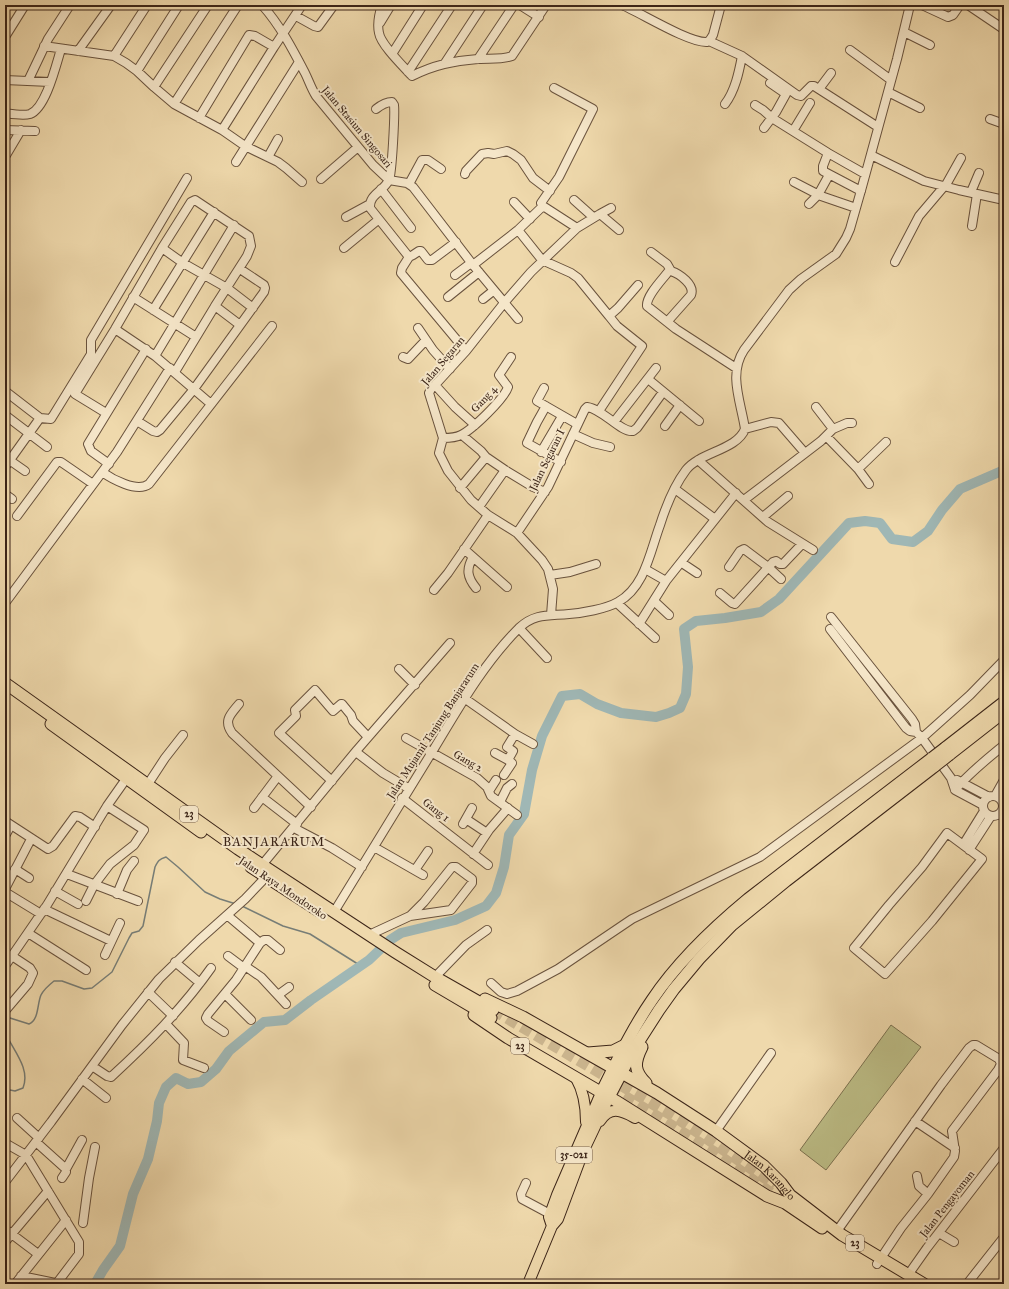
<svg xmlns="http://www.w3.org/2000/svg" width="1009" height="1289" viewBox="0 0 1009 1289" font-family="'IM FELL Great Primer',serif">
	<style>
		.grass { fill: #bdbe87; stroke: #7c7250 }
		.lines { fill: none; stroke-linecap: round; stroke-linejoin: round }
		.stream { stroke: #777d76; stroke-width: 1.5 }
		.river { stroke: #9fb7b5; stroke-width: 10 }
		.highway-tunnel { stroke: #cbb58e; stroke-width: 11; stroke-dasharray: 11 5.5; stroke-linecap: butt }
		.minor-casing { stroke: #69523d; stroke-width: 10 }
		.major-casing { stroke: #3c2518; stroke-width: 12 }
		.highway-casing { stroke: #3c2518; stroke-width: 13 }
		.minor { stroke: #f5e6c9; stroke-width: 8 }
		.major { stroke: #efd9ac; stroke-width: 10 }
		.highway { stroke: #efd9ac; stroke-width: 11 }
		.highway-bridge-casing { stroke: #3c2518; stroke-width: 13; stroke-linecap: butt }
		.highway-bridge { stroke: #efd9ac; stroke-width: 11 }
		.labels { text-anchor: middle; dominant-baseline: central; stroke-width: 4; stroke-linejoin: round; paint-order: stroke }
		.shield { fill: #f5e6c9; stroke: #745f4d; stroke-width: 1 }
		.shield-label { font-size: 10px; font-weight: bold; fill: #3c2518 }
		.street-label { font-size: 11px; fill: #3c2518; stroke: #f5e6c9 }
		.quarter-label { font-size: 13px; letter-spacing: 1px; fill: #3c2518; stroke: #f5e6c9 }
	</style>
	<rect width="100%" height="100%" fill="#efd9ac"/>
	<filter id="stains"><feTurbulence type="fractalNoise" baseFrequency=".005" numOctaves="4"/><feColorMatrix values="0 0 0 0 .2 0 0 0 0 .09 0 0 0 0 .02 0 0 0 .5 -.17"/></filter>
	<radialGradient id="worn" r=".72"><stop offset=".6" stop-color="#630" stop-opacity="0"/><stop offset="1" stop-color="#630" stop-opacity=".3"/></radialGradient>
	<!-- grass -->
	<path class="grass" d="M891 1025 921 1047 826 1170 800 1150Z"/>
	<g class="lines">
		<!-- stream -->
		<path class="stream" d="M242 906 283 926 310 934 361 966
			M5 1020 10 1018 29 1024C39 1020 37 1004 41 995 44 989 49 985 54 981H62L84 989 92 988 112 972 129 938 132 933 139 931 143 926 155 867C158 861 159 859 166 857L178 867 205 892 220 899 236 904
			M5 1032C12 1049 31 1068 23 1088L15 1091 5 1089"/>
		<!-- river -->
		<path class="river" d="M95 1284 103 1270 120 1246 133 1194 148 1159 157 1121 159 1103 166 1087 176 1078 188 1084 201 1082 216 1069 229 1051 264 1022 285 1020 311 1000 369 960 390 940 401 933 455 920 486 906 496 893 504 867 509 835 524 814 532 770 542 736 562 696 580 694 597 704 621 713 656 717 669 713 680 708 686 694 688 667 684 629 696 621 725 618 761 612 779 599 849 523 865 521 880 523 892 539 913 542 928 531 942 510 960 489 1004 470"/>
		<!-- highway-tunnel -->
		<path class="highway-tunnel" d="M493 1010 678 1119 775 1185
			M610 1087 716 1153 771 1193"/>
		<!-- minor casing -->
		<g class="minor-casing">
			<path id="minor" d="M262 5C280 25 293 50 305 73 309 81 311 88 316 96L373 165 389 180
				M382 5C379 14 377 24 379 33 381 45 403 66 412 76 434 65 453 61 478 59 489 58 501 60 512 56L546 5
				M520 5 539 17
				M622 5C641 13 689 43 707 42 710 41 711 38 713 35L721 5
				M922 5 948 17 953 15 960 5
				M968 5 1002 28
				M296 16 314 26 318 27 334 5
				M380 23 391 5
				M904 32 930 45
				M5 37 25 5
				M709 41 742 56 797 95 801 96 811 86H814L878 127
				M44 46 114 56 126 63 137 71 154 87 174 104 222 130 245 146 278 162 286 168 302 182
				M850 50 891 80
				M78 51 111 5
				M392 54 423 5
				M114 56 147 5
				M478 59 514 5
				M445 63 483 5
				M137 71 179 5
				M408 72 452 5
				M5 80 50 82
				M28 81 48 39 70 5
				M154 87 208 5
				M554 88 593 109 559 177 541 203 543 206 577 228
				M819 89 831 73
				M888 92 920 108
				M174 104 238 5
				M725 104C735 91 739 72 742 56
				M755 105 763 110 772 118 828 153 865 174
				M376 109C381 105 386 102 392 102L394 105C395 114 392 173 389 180 383 192 369 194 370 208L409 257
				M5 113C12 114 23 116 30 114 46 108 56 65 61 49
				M199 118 249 35 255 36 274 47
				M990 119 1004 124
				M764 128 776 112 786 94 770 83
				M5 130 35 131
				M222 130 274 47 302 5
				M793 131 810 103
				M828 153 823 166V171L861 191
				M871 155 924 181 959 190 1004 200
				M5 157 21 130
				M268 157 278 139
				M236 162 299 62
				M465 174 466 171 482 154 488 153 494 154 507 151 513 154 521 160 533 178 550 191
				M321 179 358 147
				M389 180 407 183 413 187 473 265 518 319
				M794 182 821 196 856 208
				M409 184 422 160H428L441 169
				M381 189 411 228
				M971 192 979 173
				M574 200 593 217
				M514 202 530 219
				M809 204 818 195 829 175
				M600 214 611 208
				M346 217 370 204
				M972 226 977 194
				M518 230 542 260 571 273 578 278 609 316 618 308 638 285
				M456 242 432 260H428L421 251H419L413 255 409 257 402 268 401 273 466 351
				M162 248 183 263 227 288 253 308
				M344 248 378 220
				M651 252 667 264 671 271
				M895 262 919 216 947 183 961 158
				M473 265 518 230 543 206
				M455 275 471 263
				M133 297 196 337
				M448 297 479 272
				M483 299 493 291
				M215 306 240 325
				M153 310 214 212
				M667 322 691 295C695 285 680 274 671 271L668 272C662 280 646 296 647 306L676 329 736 368
				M418 328 433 350 450 369
				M115 329 155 356 211 404
				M155 356 234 225
				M403 357 408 359 426 340
				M648 379 699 421
				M435 385 455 407 475 425
				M544 388 537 401 577 424
				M5 391 40 418
				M546 406 537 422 527 443 561 462
				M816 407 833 429
				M599 411 642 346 617 326 609 316
				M106 413 75 394 115 329 162 248 191 202 195 200 249 236 251 246 247 256 215 306 175 372
				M5 415 47 447
				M137 421 153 431 157 432 160 430 194 389 264 292 265 288 264 285 240 269
				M614 422 656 368
				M665 426 680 405
				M745 429 771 422 779 423 805 453
				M573 434 593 443 610 447
				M462 435 481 451 486 457
				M826 436 858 469 869 484
				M443 438C449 438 455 438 461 435 473 429 504 399 508 387L499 375 511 357
				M541 452 561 418
				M5 457 25 471
				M698 460 768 522 813 550
				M109 464 91 451 88 444 146 349
				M5 467 40 418 51 419 91 354V340L187 178
				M858 469 886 442
				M102 472C112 479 137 493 149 484L272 326
				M460 488 486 457 505 470
				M675 489 715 519
				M5 494 12 499
				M744 500 821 441 833 429 847 423H852
				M479 507 505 470 533 487 545 492
				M17 516 57 462H61L93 484
				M763 517 788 496
				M517 533 548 487 585 409 587 407C603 409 621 433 633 431L637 428 663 392
				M464 549 507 587
				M473 557C466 569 467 577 476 588
				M682 563 697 573
				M729 567 740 551 744 549 768 567 781 579
				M645 569 666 581
				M550 575 570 572 596 564
				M434 590 448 573 488 515
				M720 593 732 603 735 604 773 562 776 561 780 564H783L802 544
				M654 601 669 615
				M5 603 117 452 170 368
				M617 603 655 638
				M551 615 553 589 548 569 542 560 517 533 488 515 471 500 448 471 439 453 443 438 429 393 432 387 435 385 466 351 504 303 531 272 577 228 600 214 619 230
				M831 617 912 719 915 724 916 732
				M639 624 666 581 736 493
				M519 628 547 658
				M830 629 906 728 910 731 916 732 922 738 970 695 1004 660
				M399 669 415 685
				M464 698 515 734 533 744
				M239 704C231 714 223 720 232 733L311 807
				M406 738 477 778 487 787 491 796 517 815
				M356 752 383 773 408 788
				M495 753 508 760
				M504 775 512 763 508 760 513 751 507 747 515 734
				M957 780 989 797
				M332 781 279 733 296 716 295 710 315 690 333 711 341 704H342L351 715 353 721 368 737
				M148 784 165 758 183 735
				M955 790C969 773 987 759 1004 745
				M489 791 496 780
				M983 806a10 10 0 1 1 20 0a10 10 0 1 1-20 0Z
				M995 796 1004 780
				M262 797 297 824
				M402 798 488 865
				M500 802 507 788 512 784
				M254 808 278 776
				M466 819 487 833
				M5 821 48 849 53 846 75 816 80 817 95 827
				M463 824 472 808
				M294 828 332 848 362 867
				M947 833 982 859 932 921 885 974 854 948 889 905 922 867Z
				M5 836 11 825
				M963 845 984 811
				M374 847 423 875
				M969 850 991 816
				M473 854 489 830 508 808
				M262 865 357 750 450 643
				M15 869 29 878
				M415 870 428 851
				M67 874 138 901
				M5 889 31 839
				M55 891 78 904
				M5 892 41 914
				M117 894 127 870 134 861
				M86 901 94 885 110 864 134 845 144 830 107 806
				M44 909 111 941
				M334 912C367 859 399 805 432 752 458 709 483 664 519 628 535 613 549 616 569 614 582 613 606 609 618 602 645 587 650 552 660 525 666 506 674 486 686 470 700 452 737 450 745 429 741 402 728 374 744 350L789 290 801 279 836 254 846 238 850 229 862 187 897 59 910 5
				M227 915 260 943
				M28 933 86 970
				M369 935 410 916 451 910 472 883V879L456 867H452L424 902 410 916
				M105 955 120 923
				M228 956 244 968
				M175 962 200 983
				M5 966 47 905 107 806 126 779
				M245 966 261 977 286 1004
				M435 977 466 945 487 930
				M491 983 501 992 507 994 517 991 558 969 632 919 760 857 922 738 951 778 955 790 983 805
				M148 992 173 1016
				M225 994 251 1020
				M278 995 289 987
				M5 1011 28 984 33 973 30 968 12 956
				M166 1024 184 1043 183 1060 204 1068
				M224 1032 208 1021 206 1018 208 1014 236 980 260 943 264 940H268L280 950
				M92 1066 107 1076 111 1077C148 1043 182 1009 211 968
				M82 1079 106 1098
				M17 1118 39 1138
				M915 1121 955 1148
				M716 1131 771 1053
				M36 1142 66 1169V1172L62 1178
				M5 1143 26 1155 79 1242V1254L57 1283
				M66 1169 82 1140
				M917 1176 919 1186 928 1194
				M5 1182 51 1122 122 1025 159 979 199 940 245 899 266 877
				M526 1183 521 1194 522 1199 550 1214
				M83 1223 89 1178 95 1147
				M5 1229 38 1254
				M837 1231 941 1085 969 1048 973 1045H976L999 1059 1001 1064 998 1070 952 1131 955 1151 954 1157 928 1194 901 1228 877 1264
				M939 1233 954 1242
				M5 1242 48 1191
				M908 1275 927 1248 1004 1148
				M21 1276 60 1284
				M15 1284 66 1220
				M967 1284 1004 1237"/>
		</g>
		<!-- major casing -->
		<g class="major-casing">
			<path id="major" d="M576 1078C584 1092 586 1106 586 1122
				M600 1121C610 1106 621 1110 635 1118
				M552 1226 549 1217 557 1195 601 1093
				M528 1284 552 1226 558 1219 583 1152 609 1097"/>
		</g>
		<!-- highway casing -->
		<g class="highway-casing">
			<g id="highway">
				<path d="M5 683 238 849 395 952 435 977 493 1010"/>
				<path d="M51 724 201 832"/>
				<path d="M945 748 1004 702"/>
				<path d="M949 755 1004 712"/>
				<path d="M251 867 319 911"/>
				<path d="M435 985 491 1018"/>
				<path id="s1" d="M485 999 523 1017 657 1093 716 1131 764 1166 781 1183 790 1195 842 1235 924 1284"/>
				<path d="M474 1015 508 1038 616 1101 767 1196 785 1203 822 1228"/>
				<path d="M642 1047C634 1063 634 1071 646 1083"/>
				<path d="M588 1053 613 1051 625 1045"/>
				<path d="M601 1093C617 1061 632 1029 652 1000 678 961 713 928 748 899L932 758"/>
				<path d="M609 1097 634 1049 659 1010 674 989 699 959 732 925 786 881 935 766"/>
			</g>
		</g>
		<!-- minor -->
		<use href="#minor" class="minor"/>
		<!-- major -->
		<use href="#major" class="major"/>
		<!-- highway -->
		<use href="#highway" class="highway"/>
		<!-- highway-bridge casing -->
		<g class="highway-bridge-casing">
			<path id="highway-bridge" d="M932 758 945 748
				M935 766 949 755"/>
		</g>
		<!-- highway-bridge -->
		<use href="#highway-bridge" class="highway-bridge"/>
	</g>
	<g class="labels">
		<!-- shield labels -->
		<g class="shield">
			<rect x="180" y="806" width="18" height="16" rx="3"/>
			<rect x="511" y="1038" width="18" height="16" rx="3"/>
			<rect x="556" y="1147" width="36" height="16" rx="3"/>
			<rect x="846" y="1235" width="18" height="16" rx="3"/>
		</g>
		<g class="shield-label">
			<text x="189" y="814">23</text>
			<text x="520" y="1046">23</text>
			<text x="574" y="1155">35-021</text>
			<text x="855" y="1243">23</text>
		</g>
		<!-- street labels -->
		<g class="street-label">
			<text transform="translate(357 127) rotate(50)">Jalan Stasiun Singosari</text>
			<text transform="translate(443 361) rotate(-50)">Jalan Segaran</text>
			<text transform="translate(484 399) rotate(-47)">Gang 4</text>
			<text transform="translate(547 460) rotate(-64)">Jalan Segaran I</text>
			<text transform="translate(433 731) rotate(-57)">Jalan Mujamil Tanjung Banjararum</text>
			<text transform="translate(468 761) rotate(30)">Gang 2</text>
			<text transform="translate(436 810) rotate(38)">Gang 1</text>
			<text transform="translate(283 888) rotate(34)">Jalan Raya Mondoroko</text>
			<text stroke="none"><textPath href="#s1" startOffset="336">Jalan Karanglo</textPath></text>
			<text transform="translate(947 1204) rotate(-52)">Jalan Pengayoman</text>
		</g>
		<!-- quarter labels -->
		<g class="quarter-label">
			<text x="274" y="842">BANJARARUM</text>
		</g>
	</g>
	<!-- margin -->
	<rect width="1009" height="1289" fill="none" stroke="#efd9ac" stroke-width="20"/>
	<rect x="6" y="6" width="997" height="1277" fill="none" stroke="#3c2518" stroke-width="2"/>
	<rect x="10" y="10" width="989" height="1269" fill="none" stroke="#3c2518"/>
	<rect width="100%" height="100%" filter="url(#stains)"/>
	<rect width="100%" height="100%" fill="url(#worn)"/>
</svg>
